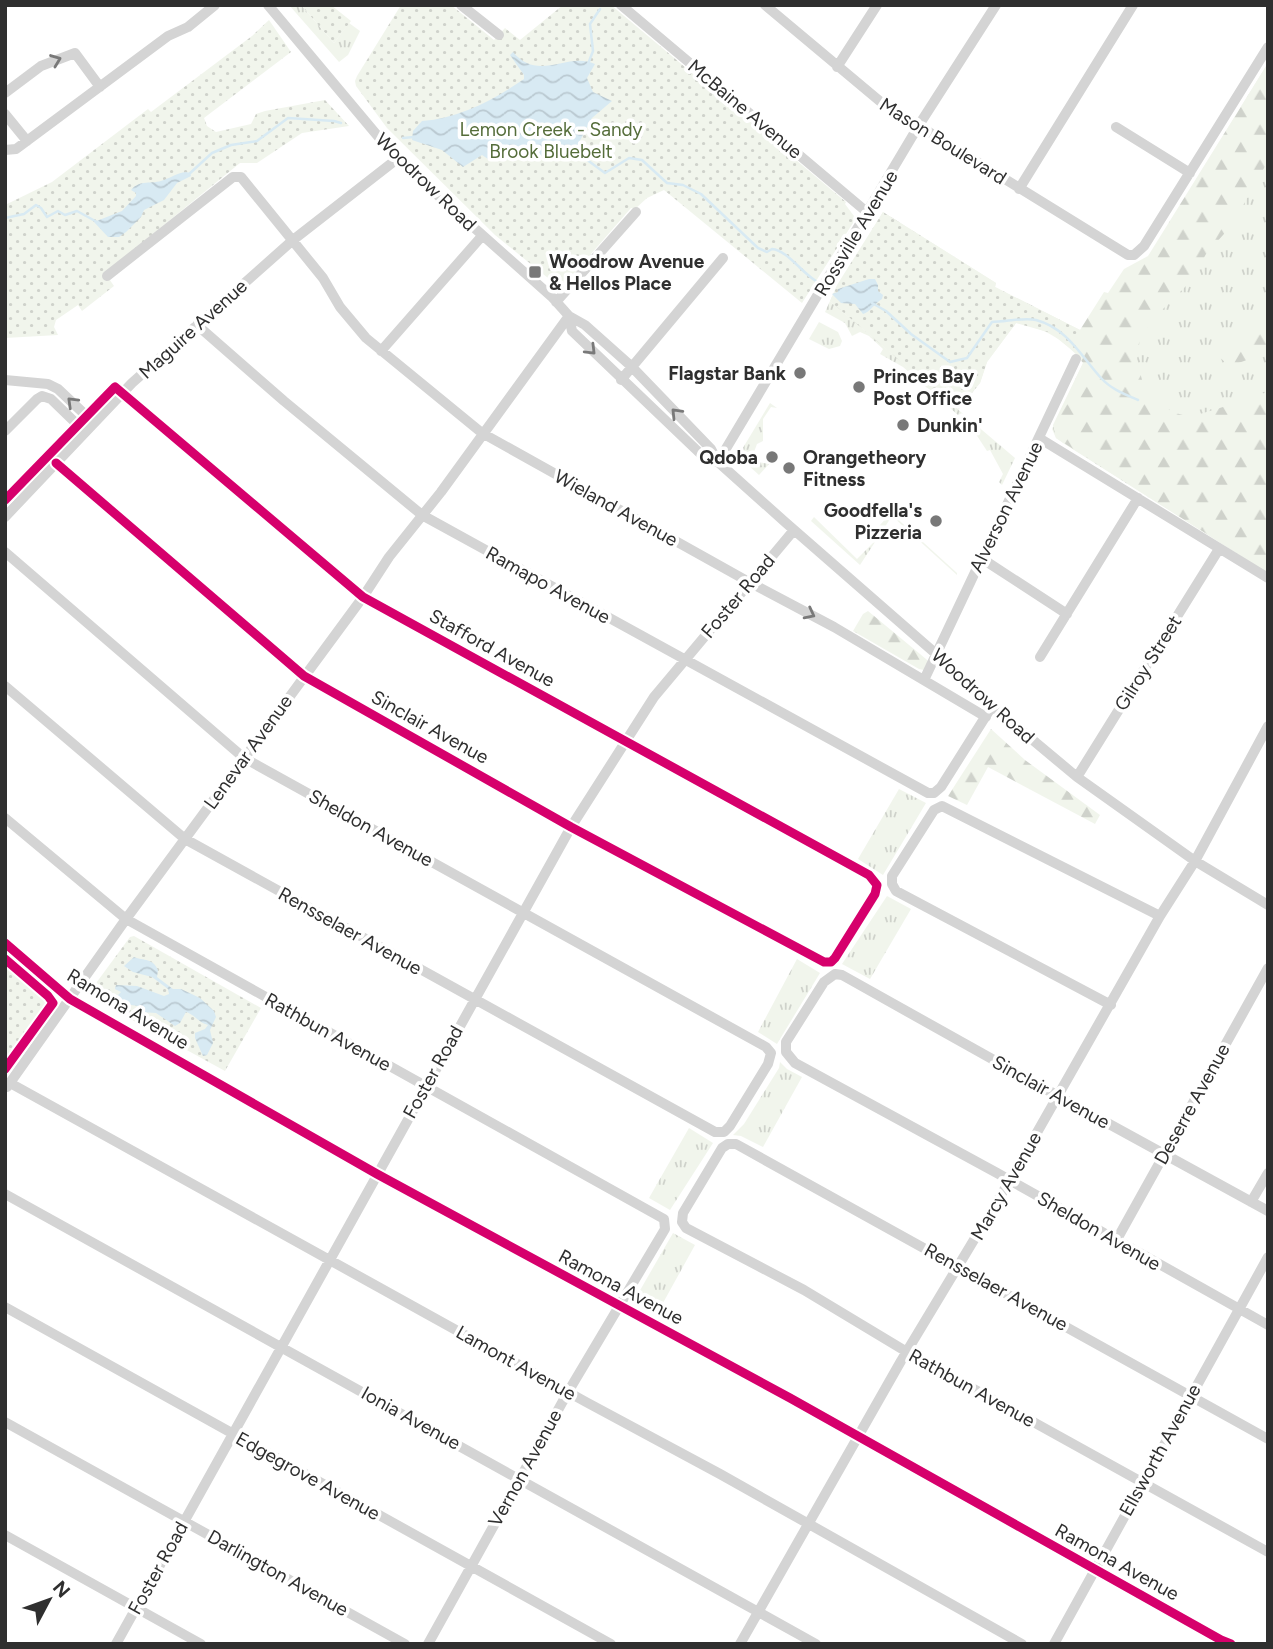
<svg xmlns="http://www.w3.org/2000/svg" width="1273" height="1649" viewBox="0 0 1273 1649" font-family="Figtree,sans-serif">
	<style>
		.grass { fill: url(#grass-tufts) }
		.forest { fill: url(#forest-firs) }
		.park { fill: url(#park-dots) }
		.water { fill: url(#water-waves) }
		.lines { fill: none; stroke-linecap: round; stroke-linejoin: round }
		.stream { stroke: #d8eaf3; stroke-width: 2.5 }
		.minor { stroke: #d4d4d4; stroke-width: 10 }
		.cycleway-casing { stroke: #fff; stroke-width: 13 }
		.cycleway { stroke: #d6006c; stroke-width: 9 }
		.oneway { stroke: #797979 }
		.poi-dot { fill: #787878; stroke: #fff; stroke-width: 2.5 }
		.labels { text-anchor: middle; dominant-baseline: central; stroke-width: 7; stroke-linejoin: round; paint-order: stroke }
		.street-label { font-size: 19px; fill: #2f2f2f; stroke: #fff }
		.park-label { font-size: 19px; fill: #556d3a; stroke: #fff }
		.poi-label { font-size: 19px; font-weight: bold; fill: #2f2f2f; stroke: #fff; text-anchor: start }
	</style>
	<defs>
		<pattern id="grass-tufts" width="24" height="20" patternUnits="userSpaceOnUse" patternTransform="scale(1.75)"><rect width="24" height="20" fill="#f1f5ec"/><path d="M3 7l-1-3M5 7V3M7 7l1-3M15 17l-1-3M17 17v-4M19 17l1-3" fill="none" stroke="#cfd2cb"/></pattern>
		<pattern id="forest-firs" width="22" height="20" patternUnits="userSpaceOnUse" patternTransform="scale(1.75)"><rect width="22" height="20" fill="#f1f5ec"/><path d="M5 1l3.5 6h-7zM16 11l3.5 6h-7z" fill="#cfd2cb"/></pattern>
		<pattern id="park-dots" width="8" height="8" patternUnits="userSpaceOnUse" patternTransform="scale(1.75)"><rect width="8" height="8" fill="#f1f5ec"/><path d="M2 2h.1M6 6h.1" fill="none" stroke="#cfd2cb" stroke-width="1.8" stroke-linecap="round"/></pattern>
		<pattern id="water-waves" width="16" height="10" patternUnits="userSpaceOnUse" patternTransform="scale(1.75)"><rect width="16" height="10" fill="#d8eaf3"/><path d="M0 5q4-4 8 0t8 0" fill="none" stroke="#bac9d1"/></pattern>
	</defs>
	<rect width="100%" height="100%" fill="#fff"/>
	<!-- grass -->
	<path class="grass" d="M289 5H301L334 43 349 23 360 31 348 55 339 62Z
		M1268 63V573L1063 443 1056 438 1052 429 1083 363Z
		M830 301 1015 458 1002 485 999 482 1003 474 990 450 987 451 962 413 958 415 903 367 880 354 883 349 869 336 860 332 852 336 845 323 825 312Z
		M819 322 838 332 842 341 840 346 829 349 809 339Z
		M770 403 777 408 771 407 763 419V441L757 444 754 452 758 462 769 464 759 475 738 456Z
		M891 513 957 573V575L892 516 860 565 811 521 814 517 857 559 874 542 869 537Z
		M899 789 926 803 883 875 858 859Z
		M887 896 911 909 870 979 842 964Z
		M797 959 820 973 777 1044 758 1032Z
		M780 1062 787 1069 802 1077 763 1147 741 1136 733 1135 744 1124 779 1068Z
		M689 1128 713 1143 670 1210 649 1198Z
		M673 1233 695 1245 658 1312 635 1299Z"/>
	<!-- forest -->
	<path class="forest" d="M1268 63V161L1232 225 1206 254 1191 281 1157 315 1140 338 1137 360 1142 380 1151 394 1172 412 1190 417 1256 397 1268 391V573L1056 438 1053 425 1083 363C1066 340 1043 327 1016 323L987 362 980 383 958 410 830 301 883 212 996 283 995 287 1080 330 1104 292 1108 293 1124 269 1148 256Z
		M1268 307V347L1258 356 1230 366 1219 357C1236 337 1256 332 1268 307Z
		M868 611 926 659 928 661 924 670 919 669 853 631 863 614Z
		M991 729 1025 760 1100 815 1095 824 988 767 967 805 948 796Z"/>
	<!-- park -->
	<path class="park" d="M301 5H331L351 21 334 43Z
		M401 5H451L494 40 505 28 520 40 563 5H611L846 202 845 204 854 216 853 223 802 303 664 190 647 198 635 209 631 208 564 285 559 287 495 235 387 128 356 86 355 81 357 76Z
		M269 20 291 52 204 118 207 126 216 132 251 124 256 114 265 111 325 100 349 126 302 133 257 163H240L105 273 114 286 82 311 78 305 56 320 54 327 58 335 5 338V205L52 182 148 109 151 112 252 36Z
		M883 212 996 283 995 287 1080 330 1074 352 1051 333 1016 323 987 362 980 383 958 410 830 301 837 285Z
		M134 936 261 1008 225 1071 90 997 88 994 130 937Z
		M5 956 56 1001 5 1072Z"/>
	<!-- water -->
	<path class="water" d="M513 52C539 83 567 51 595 64L587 78 593 92 612 101 592 118 576 148 564 154 491 161 482 155 463 167 442 150 412 140 413 131 422 121C460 118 493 100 524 79V75L510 55Z
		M186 172 190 173 191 176 177 183 164 200 144 210 141 217 126 232 119 237H108L94 222 122 211 136 196V193L131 190C140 179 151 185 164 180 172 177 177 173 186 172Z
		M869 279H875L878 285V291L883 295 882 299C875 303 870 312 863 314L855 304 841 303 832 294 838 292V289Z
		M134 957C144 961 153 958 158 970L157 977 173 989H181L200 998 214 1011 216 1017 210 1030 213 1043 207 1055 203 1056 195 1038V1033L205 1029 208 1025C199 1023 194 1014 186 1012L180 1023 175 1026 156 1013 141 1012 138 1006C129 1005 119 1004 113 994L118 995 121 992 115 989 116 985 137 986 164 996 169 994 168 989 152 977 133 972 124 966Z"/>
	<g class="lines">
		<!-- stream -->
		<path class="stream" d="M588 64 593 51 590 24 600 9
			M403 138 414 137
			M574 147 579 154 605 173 629 158 642 160 667 183 683 185 701 194 758 248 767 252 772 249C787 250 802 273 816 281
			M188 175 212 153 231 145 257 141 288 118 334 121 341 123
			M5 218 24 214 36 205 41 208 47 217 58 211 65 215 77 211 97 222
			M872 303 886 311 911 334 950 362 967 358 992 322C1005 322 1024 317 1036 320 1067 328 1081 356 1101 378 1111 389 1124 394 1138 400"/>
		<!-- minor -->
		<path class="minor" d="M268 5 397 159 552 297 569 316 585 325 631 366 711 449 718 462 785 522 935 653 992 706 1077 777 1195 861 1268 905
			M461 5 499 35
			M621 5 868 213
			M765 5 882 103 1128 255H1134L1144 246 1268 47
			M837 67 877 5
			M5 93 41 66 75 53 100 87
			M5 114 27 141
			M1116 127 1190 173
			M5 150 16 149 168 36 188 27 215 5
			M1019 189 1133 5
			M107 276 233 177H241L323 278 340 307 366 338 482 433 749 582 834 627 986 717
			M556 302 636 212
			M569 316 572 331 707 460 718 462
			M197 325 284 401 422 515 928 793H934L941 787 989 711
			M381 351 482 236
			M5 380 48 384 58 389 94 423
			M621 380 723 258
			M5 431 37 399 42 396 51 399 85 432
			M1039 438 1268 578
			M718 462 919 125 996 5
			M56 463 304 676 571 827 824 962H831L835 958 875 894 877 885 869 875 363 597 123 393
			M5 517 132 383 293 240 397 159
			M5 552 244 758 766 1047 771 1053 768 1064 730 1126 724 1132H715L185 839 5 686
			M981 558 1067 614
			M1040 657 1138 498
			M924 680 1076 359
			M1077 777 1219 549
			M5 818 126 919 664 1219 665 1229 568 1392 428 1644
			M5 943 70 999 377 1174 790 1398 1221 1640 1231 1644
			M1111 1005 896 891 892 884V876L934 810 942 806 1160 916
			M10 1083 586 1402 720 1474 1022 1644
			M7 1087 126 919 363 597 389 557 441 492 569 316
			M5 1194 816 1644
			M1251 1202 1268 1173
			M1268 1211 1058 1096 842 975 835 974 824 982 786 1042V1052L795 1063 997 1173 1268 1325
			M1116 1241 1268 968
			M5 1307 611 1644
			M5 1422 405 1644
			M1268 1439 736 1144H728L722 1148 683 1213 682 1222 686 1228 804 1290 907 1352 1268 1552
			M5 1535 201 1644
			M116 1644 571 827 654 697 794 530
			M740 1644 901 1361 1010 1180 1160 916 1195 861 1268 726
			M1054 1644 1268 1257"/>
		<!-- cycleway casing -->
		<g class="cycleway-casing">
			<path id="cycleway" d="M5 500 115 387 363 597 869 875 877 885 875 894 835 958 831 962H824L571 827 304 676 56 463
				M5 943 70 999 377 1174 790 1398 1221 1640 1231 1644
				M5 959 48 996 53 1003 5 1069"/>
		</g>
		<!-- cycleway -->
		<use href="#cycleway" class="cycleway"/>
	</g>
	<!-- one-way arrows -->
	<defs><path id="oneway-chevron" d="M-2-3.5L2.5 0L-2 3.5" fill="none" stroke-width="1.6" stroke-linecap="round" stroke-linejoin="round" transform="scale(1.75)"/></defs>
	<g class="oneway">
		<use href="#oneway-chevron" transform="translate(56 60) rotate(-21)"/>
		<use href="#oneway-chevron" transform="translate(591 350) rotate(45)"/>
		<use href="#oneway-chevron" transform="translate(72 402) rotate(-136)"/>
		<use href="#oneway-chevron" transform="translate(676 413) rotate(-134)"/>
		<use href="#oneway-chevron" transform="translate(810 614) rotate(27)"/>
	</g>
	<!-- markers -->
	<g class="poi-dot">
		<rect x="528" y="265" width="14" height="14" rx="3.5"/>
		<circle cx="800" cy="373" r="7"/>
		<circle cx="859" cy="387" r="7"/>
		<circle cx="903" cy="425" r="7"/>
		<circle cx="772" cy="457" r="7"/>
		<circle cx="789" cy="468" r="7"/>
		<circle cx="936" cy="521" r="7"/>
	</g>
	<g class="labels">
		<!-- street labels -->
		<g class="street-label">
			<text transform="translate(745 109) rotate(40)">McBaine Avenue</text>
			<text transform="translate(943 141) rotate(32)">Mason Boulevard</text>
			<text transform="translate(426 182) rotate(44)">Woodrow Road</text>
			<text transform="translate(856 233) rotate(-59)">Rossville Avenue</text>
			<text transform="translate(193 329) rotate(-42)">Maguire Avenue</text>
			<text transform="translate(1006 507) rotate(-64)">Alverson Avenue</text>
			<text transform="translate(616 508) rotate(29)">Wieland Avenue</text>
			<text transform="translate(548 585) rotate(29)">Ramapo Avenue</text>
			<text transform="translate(738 596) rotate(-50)">Foster Road</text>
			<text transform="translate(492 648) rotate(29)">Stafford Avenue</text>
			<text transform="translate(1148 663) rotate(-58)">Gilroy Street</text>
			<text transform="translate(983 696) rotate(42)">Woodrow Road</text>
			<text transform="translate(430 727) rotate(29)">Sinclair Avenue</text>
			<text transform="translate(248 752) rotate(-54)">Lenevar Avenue</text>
			<text transform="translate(371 828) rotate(29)">Sheldon Avenue</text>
			<text transform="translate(350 931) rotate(29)">Rensselaer Avenue</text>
			<text transform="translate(128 1009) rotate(31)">Ramona Avenue</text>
			<text transform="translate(328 1032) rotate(29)">Rathbun Avenue</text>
			<text transform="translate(433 1072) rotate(-61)">Foster Road</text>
			<text transform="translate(1051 1092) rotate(29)">Sinclair Avenue</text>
			<text transform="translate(1192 1104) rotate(-61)">Deserre Avenue</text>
			<text transform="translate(1006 1186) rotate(-60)">Marcy Avenue</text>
			<text transform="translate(1099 1231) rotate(30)">Sheldon Avenue</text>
			<text transform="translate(621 1287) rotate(28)">Ramona Avenue</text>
			<text transform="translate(996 1287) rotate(29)">Rensselaer Avenue</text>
			<text transform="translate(516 1363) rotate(29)">Lamont Avenue</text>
			<text transform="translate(972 1388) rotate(29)">Rathbun Avenue</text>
			<text transform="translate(411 1418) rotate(29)">Ionia Avenue</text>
			<text transform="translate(1160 1450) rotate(-61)">Ellsworth Avenue</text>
			<text transform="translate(525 1468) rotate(-61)">Vernon Avenue</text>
			<text transform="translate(308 1476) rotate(29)">Edgegrove Avenue</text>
			<text transform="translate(1117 1562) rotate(29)">Ramona Avenue</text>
			<text transform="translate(158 1568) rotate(-61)">Foster Road</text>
			<text transform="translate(278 1573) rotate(29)">Darlington Avenue</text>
		</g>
		<!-- park labels -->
		<g class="park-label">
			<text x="551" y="129">Lemon Creek - Sandy<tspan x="551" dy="22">Brook Bluebelt</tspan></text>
		</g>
		<!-- poi labels -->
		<g class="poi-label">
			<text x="549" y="261">Woodrow Avenue<tspan x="549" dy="22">&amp; Hellos Place</tspan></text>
			<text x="786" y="373" text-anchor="end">Flagstar Bank</text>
			<text x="873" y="376">Princes Bay<tspan x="873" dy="22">Post Office</tspan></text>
			<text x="917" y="425">Dunkin'</text>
			<text x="758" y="457" text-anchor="end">Qdoba</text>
			<text x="803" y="457">Orangetheory<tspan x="803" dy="22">Fitness</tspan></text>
			<text x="922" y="510" text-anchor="end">Goodfella's<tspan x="922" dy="22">Pizzeria</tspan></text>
		</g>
	</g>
	<!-- border -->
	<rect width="1273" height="1649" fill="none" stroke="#2f2f2f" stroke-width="14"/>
	<!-- north arrow -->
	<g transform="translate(49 1600) rotate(49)" stroke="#ffffff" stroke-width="5" paint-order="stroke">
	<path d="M0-5L12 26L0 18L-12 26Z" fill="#2f2f2f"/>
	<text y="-10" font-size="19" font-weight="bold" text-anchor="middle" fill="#2f2f2f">N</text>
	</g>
</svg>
